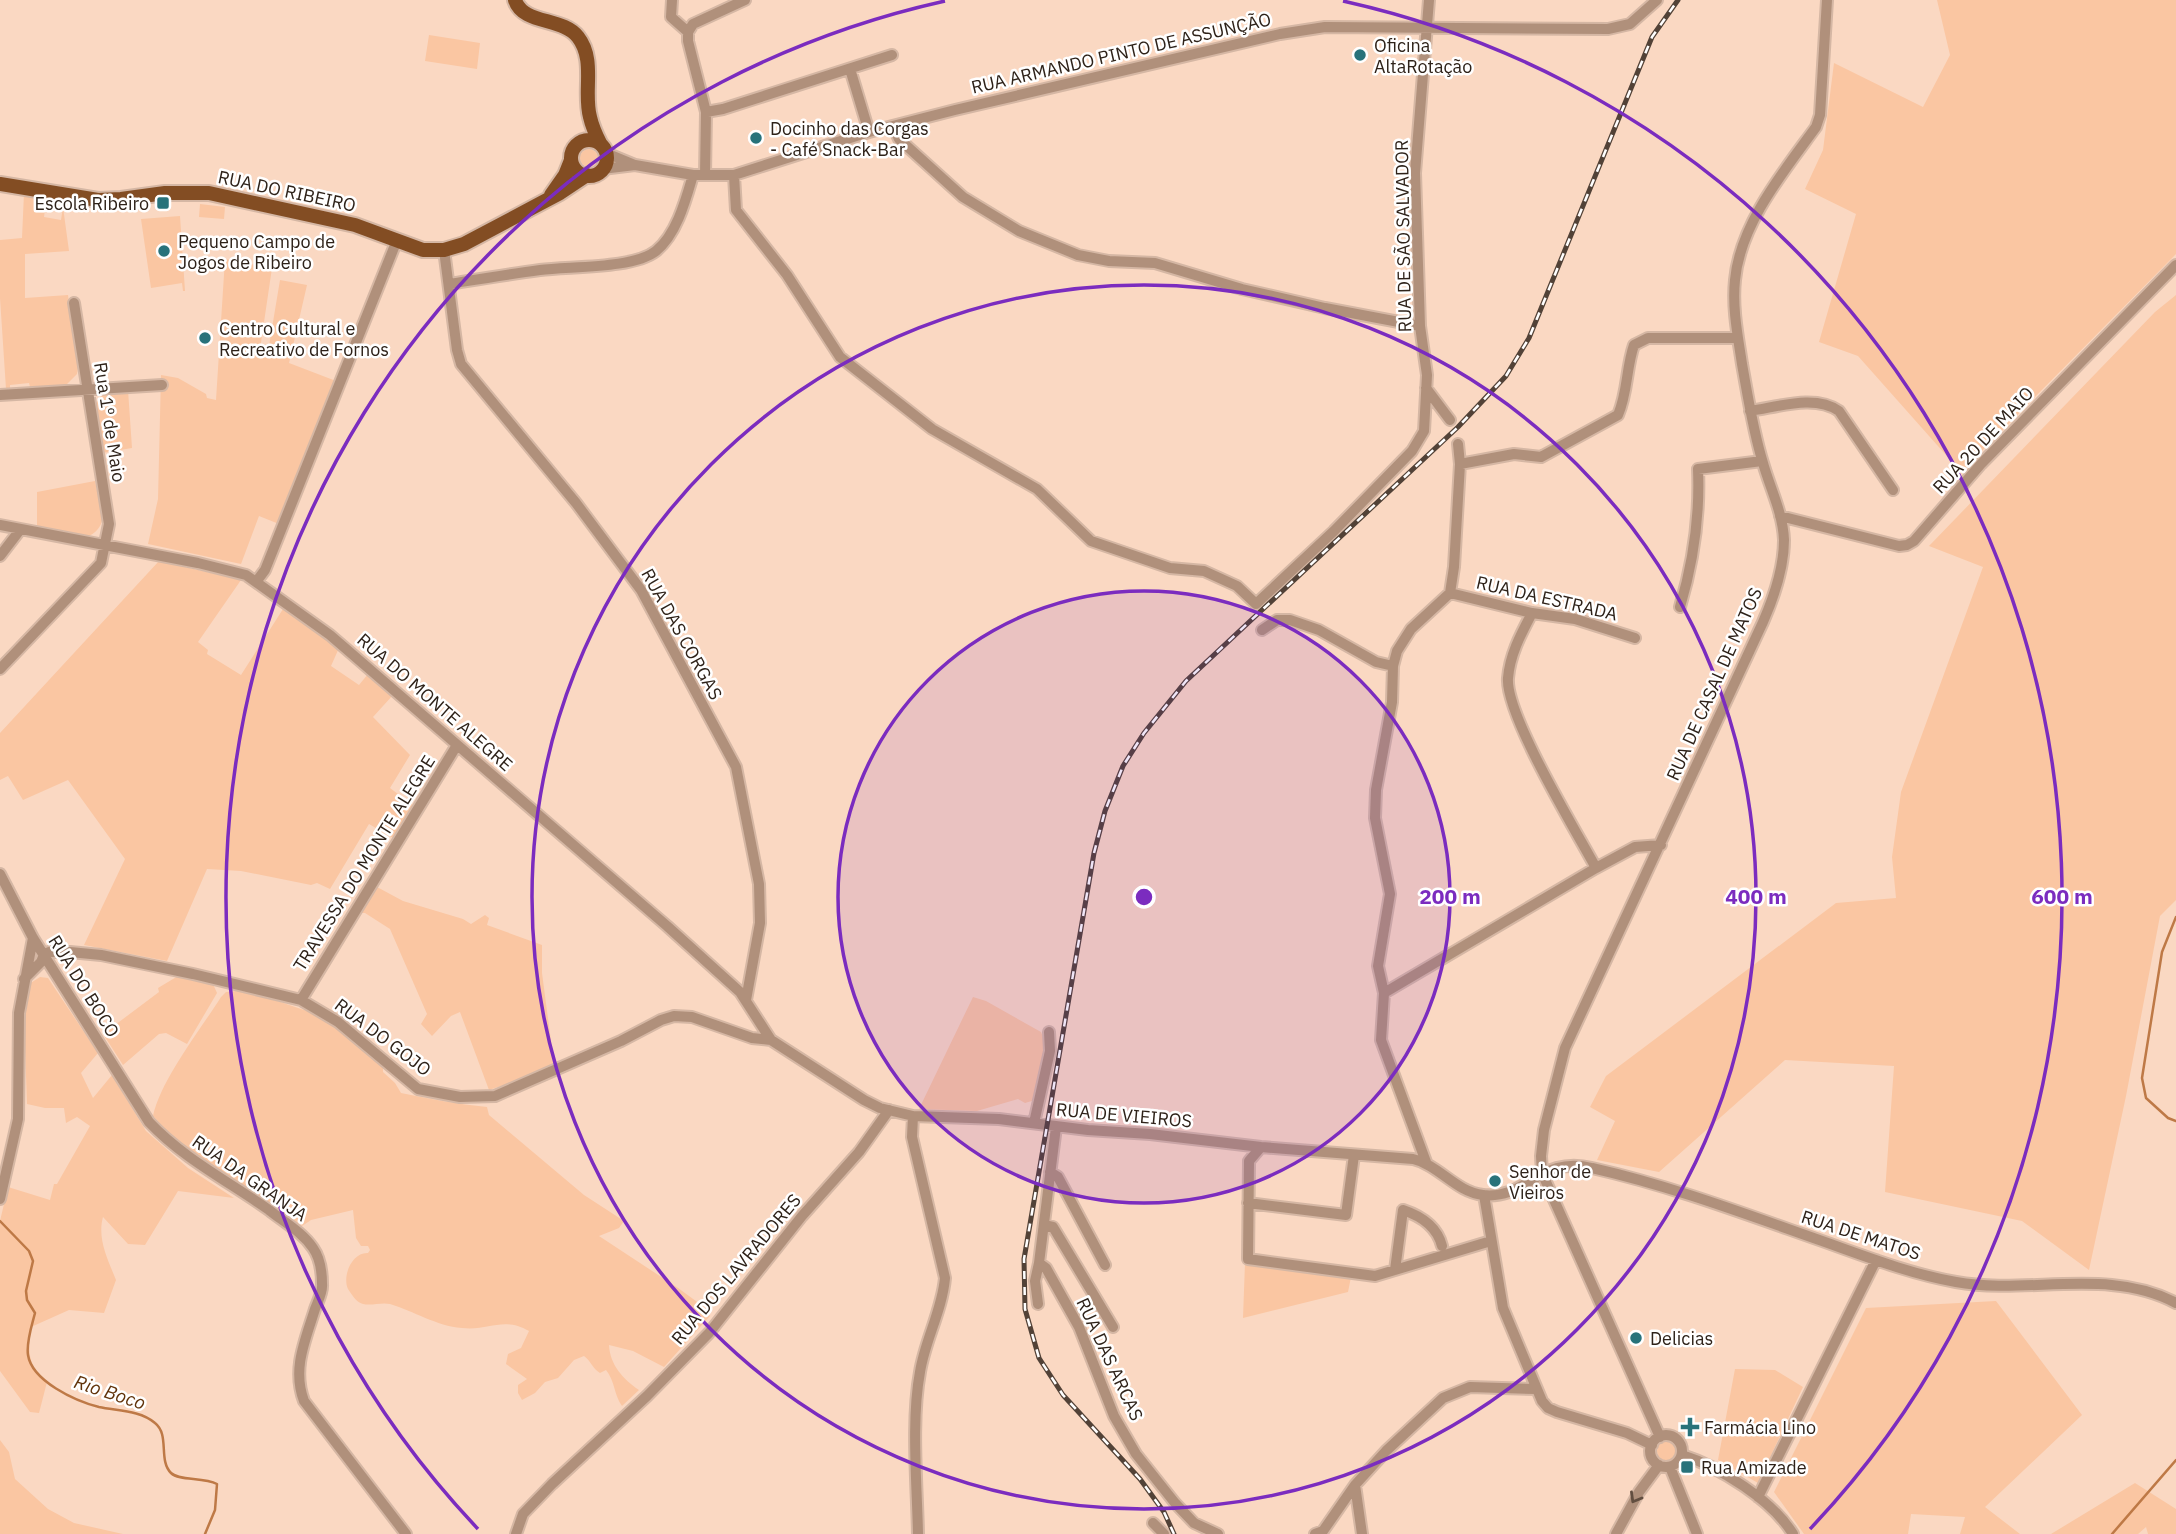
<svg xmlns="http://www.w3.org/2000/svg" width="2176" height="1534" viewBox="0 0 2176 1534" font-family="'IBM Plex Sans',sans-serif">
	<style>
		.green { fill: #fac6a2 }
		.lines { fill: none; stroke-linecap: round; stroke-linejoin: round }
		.stream { stroke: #be7946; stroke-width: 2.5 }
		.minor-casing { stroke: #d5b7a4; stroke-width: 14 }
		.major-casing { stroke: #d5b7a4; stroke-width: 18 }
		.minor { stroke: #b0907b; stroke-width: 10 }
		.major { stroke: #834d23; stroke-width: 14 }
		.rail-casing { stroke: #524237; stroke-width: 5 }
		.rail { stroke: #fff; stroke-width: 2.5; stroke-dasharray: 8; stroke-linecap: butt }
		.oneway { stroke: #624e40 }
		.ring { fill: none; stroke: #7b2cbf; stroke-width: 3.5 }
		.poi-dot { fill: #28727a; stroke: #fff; stroke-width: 2.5 }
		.labels { text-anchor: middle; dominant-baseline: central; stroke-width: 5; stroke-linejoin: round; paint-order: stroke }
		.poi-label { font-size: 18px; fill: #2e2219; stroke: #fff; text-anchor: start }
		.street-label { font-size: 18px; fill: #2e2219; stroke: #fff }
		.water-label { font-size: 19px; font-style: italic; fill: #61330a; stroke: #fff }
		.centre { fill: #7b2cbf; stroke: #fff; stroke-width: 3.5 }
		.ring-label { font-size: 21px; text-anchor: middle; font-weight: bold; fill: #7b2cbf; stroke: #fff; stroke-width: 5; stroke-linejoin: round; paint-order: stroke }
	</style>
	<rect width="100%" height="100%" fill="#fad8c2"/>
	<!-- green -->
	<path class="green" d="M1937 0H2176V254L1961 472 1858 356 1819 342 1856 214 1805 189 1823 150 1834 63 1923 107 1950 55Z
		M429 35 480 43 477 69 425 61Z
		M580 158a9 9 0 1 1 18 0a9 9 0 1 1-18 0Z
		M24 193 47 195 44 217 61 220 63 207 69 251 25 254V298L68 295 78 368 77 374 66 385 30 387 29 383 10 385V388L6 389 0 298V240L22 238Z
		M200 204 225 207 224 219 199 217Z
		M180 216 185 291H183L182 283 151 288 141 219Z
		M225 259 272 268 259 356 267 358 280 280 307 285 289 363 336 381 279 524 259 516 241 564 148 544 158 499 161 375 178 378 206 394 207 398 216 400Z
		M2176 295V900L2160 916 2126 1096 2089 1270 2022 1221 1885 1192 1894 1066 1785 1060 1659 1172 1597 1160 1615 1121 1590 1107 1606 1076 1836 903 1896 898 1892 857 1901 792 1983 567 1929 546 2155 312Z
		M128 390 132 448 102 453 95 407C100 390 113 392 128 390Z
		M95 481C98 503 113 523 89 536L37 527V492Z
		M159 561 241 580 198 642 208 650 207 654 241 675 283 609 339 648 331 666 359 685 368 674 393 695 373 717 410 755 390 788 414 806 393 838 369 824 330 889 317 883 311 885 241 871 207 869 167 961 84 945 125 859 68 780 23 800 8 776 0 780V733Z
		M377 887 403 901 463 919 471 924 485 915 489 918 487 925 542 945V973L554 1064 525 1078 489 1090 460 1012 451 1016 432 1036 421 1024 427 1014 390 929 365 913H361Z
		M178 976 213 984 217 993 187 1044 166 1033 159 1034 123 1065 103 1034 159 992 158 988Z
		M40 977 48 978 98 1053 81 1073 93 1098 112 1075 146 1131 188 1168 234 1198 178 1191 145 1245 128 1244 103 1217C97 1239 108 1260 116 1280L104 1313 69 1310 31 1327C28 1351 27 1366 47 1382L39 1413 30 1412 0 1371V1221L8 1187 50 1200 54 1184H57L90 1126 77 1117 66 1123 64 1108H45L27 1104 24 1017 29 984Z
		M237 991 251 992 310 1012 327 1020 383 1068V1072L395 1083 401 1093C429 1099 458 1104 487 1107L489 1115 584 1195 624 1221 619 1228 599 1236 678 1288 700 1304 710 1316 664 1367 633 1351 609 1345C610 1365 623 1379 639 1390L622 1406C614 1395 615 1381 606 1370L600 1373C592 1368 591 1361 584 1356L574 1360 558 1378 545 1382 535 1393 522 1400 518 1393V1385L527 1379 506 1364 508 1354 521 1348 529 1331C502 1316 490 1331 462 1328 436 1326 414 1311 390 1304 381 1302 372 1306 363 1304 356 1302 352 1295 348 1289 342 1276 352 1252 368 1253L370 1250 368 1246H361L356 1238 353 1210 311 1220 302 1226 190 1151 175 1140 153 1116C161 1079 201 1029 221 997L226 992Z
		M973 997 986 1001 1041 1032 1047 1047 1035 1100 1025 1103 1018 1099 977 1111 919 1109Z
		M1245 1263 1351 1277 1348 1292 1243 1318Z
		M1996 1301 2082 1415 1985 1507 2020 1534H1960L1965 1517 1911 1514 1908 1534H1804L1774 1492 1866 1308Z
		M1735 1369 1775 1370 1803 1387 1758 1483 1718 1460Z
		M0 1440 9 1452 15 1479 48 1509 74 1523 123 1534H0Z
		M1657 1451a10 10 0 1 1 20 0a10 10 0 1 1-20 0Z
		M2135 1483 2176 1509V1534H2148L2146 1527 2138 1534H2051Z"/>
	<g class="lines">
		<!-- stream -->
		<path class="stream" d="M2176 917 2162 952 2142 1078 2146 1098 2168 1118 2176 1121
			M0 1221 29 1251 33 1261 26 1291 27 1300 35 1313C32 1325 26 1342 28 1355 32 1381 75 1401 99 1407 117 1411 140 1410 155 1423 170 1435 158 1460 171 1473 179 1481 203 1477 217 1484L215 1510 205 1534
			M2112 1534 2176 1460"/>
		<!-- minor casing -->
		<g class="minor-casing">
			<path id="minor" d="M672 0 671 17 688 32
				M850 69 869 132
				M706 112 723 109 892 55
				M893 126 899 139 963 197 1019 231 1078 255 1109 261 1155 263 1242 289 1325 308 1420 326
				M606 153 635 165 693 175H734L869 132 955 110 1280 34 1325 27 1608 29 1630 24 1657 0
				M602 169 635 165
				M705 175 706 112 688 41V32L693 24 745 0
				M734 175 736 210 787 275 840 357 932 429 1037 489 1091 541 1170 568 1204 571 1237 586 1256 604 1334 531 1412 451 1424 431 1427 375 1420 326 1415 173 1429 0
				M444 250 457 350 461 364 576 503 641 590 736 767 759 884 760 923 746 1000
				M449 284C480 279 510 274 540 270 570 266 633 269 656 251 677 234 686 199 693 175
				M1426 388 1450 420
				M0 395 162 385
				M1750 411C1778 407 1815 394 1839 411L1893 490
				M1460 464 1514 454 1541 457 1618 415C1628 392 1626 368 1634 345L1648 338H1738
				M1780 516 1899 546 1907 545 1914 541 1981 464 2176 265
				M0 525 198 563 246 575 330 635 667 926 740 992 771 1040
				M0 556 20 530
				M256 582 265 570 397 240
				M1450 593 1532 613 1575 619 1635 638
				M1680 607C1693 563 1700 515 1698 469L1762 461
				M1532 613C1521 634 1510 654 1508 678 1505 714 1576 831 1596 868
				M1262 630 1277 620H1290L1319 630 1376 662 1393 666
				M0 669 101 563 109 524 74 303
				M0 874 33 938 149 1122C184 1159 228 1181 269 1210 284 1222 302 1232 313 1248 320 1258 322 1271 322 1284 323 1292 318 1301 315 1309 305 1341 292 1369 304 1401L406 1534
				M24 979 41 962 44 955 49 952H70L101 955 193 974 301 1000 338 1022 418 1089 460 1097 495 1096 621 1041 661 1020 674 1016 692 1017 752 1038 771 1040 864 1100 880 1108 913 1116 999 1119 1088 1130 1150 1134 1261 1147 1413 1159C1439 1165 1456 1192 1483 1195 1527 1200 1540 1155 1592 1168 1672 1186 1748 1215 1825 1242 1867 1257 1911 1274 1956 1282 2027 1295 2110 1267 2176 1303
				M1384 993 1596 868 1635 847 1661 845
				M301 1000 457 745
				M913 1116 912 1137 945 1278C942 1311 925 1340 920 1372 911 1420 917 1484 918 1534
				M1034 1123 1050 1051 1049 1032
				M1056 1127 1039 1263 1046 1268 1079 1327 1114 1416 1136 1454 1175 1503 1194 1523 1218 1534
				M1261 1147 1249 1161 1248 1259 1375 1276 1491 1241
				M1426 1162 1381 1040 1384 993 1378 966 1390 894 1375 818 1376 790 1392 702 1393 666 1397 651 1411 629 1450 593 1454 567 1460 464 1458 444
				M1050 1172 1058 1177 1105 1265
				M1484 1195 1503 1308 1542 1401 1548 1408 1557 1412 1627 1433 1652 1445
				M0 1199 18 1119 19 1013 33 938
				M1248 1203 1346 1215 1354 1155
				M1044 1225 1053 1227 1113 1327
				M1395 1270 1403 1210C1421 1216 1437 1226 1442 1246
				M1038 1304 1035 1281 1039 1263
				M1650 1451a16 16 0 1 1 32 0a16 16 0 1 1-32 0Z
				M1660 1437 1542 1173 1541 1156 1544 1130 1565 1048 1763 622C1774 597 1784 567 1784 540 1783 513 1770 488 1763 463 1753 431 1748 397 1742 364 1738 337 1732 308 1735 280 1740 224 1784 171 1816 127L1820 115 1827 0
				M1682 1455C1720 1467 1772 1500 1793 1534
				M1670 1467 1697 1534
				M1355 1485 1362 1534
				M1758 1497 1876 1260
				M1153 1523 1164 1534
				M516 1534 523 1514 552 1484 647 1396 709 1333 802 1216 859 1152 889 1110
				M1315 1534 1323 1531 1355 1485 1386 1451 1443 1398 1470 1387 1536 1389
				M1616 1534 1639 1492 1659 1465"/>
		</g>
		<!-- major casing -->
		<g class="major-casing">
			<path id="major" d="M515 0C523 25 563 17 578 37 596 60 583 92 590 117 592 126 596 135 600 143
				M571 158a18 18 0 1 1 36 0a18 18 0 1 1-36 0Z
				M0 184 98 200 121 199 165 193H209L355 225 423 250H444L464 244 560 193 587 175
				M551 195 565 175 571 160"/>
		</g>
		<!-- minor -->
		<use href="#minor" class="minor"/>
		<!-- major -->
		<use href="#major" class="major"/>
		<!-- rail casing -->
		<g class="rail-casing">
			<path id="rail" d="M1174 1534 1164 1512 1140 1479 1063 1395 1039 1358 1025 1309 1024 1259 1094 853 1105 811 1123 766 1144 733 1186 681 1458 427 1506 376 1529 338 1652 37 1678 0"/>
		</g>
		<!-- rail -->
		<use href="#rail" class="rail"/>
	</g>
	<!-- one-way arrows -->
	<defs><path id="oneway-chevron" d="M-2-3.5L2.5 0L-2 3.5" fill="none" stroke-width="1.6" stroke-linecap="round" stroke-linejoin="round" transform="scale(1.75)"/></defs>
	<use class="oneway" href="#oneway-chevron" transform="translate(1635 1498) rotate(120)"/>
	<!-- distance rings -->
	<circle cx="1144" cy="897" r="306" fill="#7b2cbf" fill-opacity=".12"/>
	<g class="ring">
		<circle cx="1144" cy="897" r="306"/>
		<circle cx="1144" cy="897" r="612"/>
		<path d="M478 1529A918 918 0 0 1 945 1M1343 1A918 918 0 0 1 1810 1529"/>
	</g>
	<!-- markers -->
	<g class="poi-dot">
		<circle cx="1360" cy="55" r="7"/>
		<circle cx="756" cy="138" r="7"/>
		<rect x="156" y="196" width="14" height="14" rx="3.5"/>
		<circle cx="164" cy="251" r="7"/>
		<circle cx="205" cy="338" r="7"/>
		<circle cx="1495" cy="1181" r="7"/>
		<circle cx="1636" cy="1338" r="7"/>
		<path d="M1686.5 1416.5h7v7h7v7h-7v7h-7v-7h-7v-7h7z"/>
		<rect x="1680" y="1460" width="14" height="14" rx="3.5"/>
	</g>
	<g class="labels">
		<!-- poi labels -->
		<g class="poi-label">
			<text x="1374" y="45">Oficina<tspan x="1374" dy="21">AltaRotação</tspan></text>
			<text x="770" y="128">Docinho das Corgas<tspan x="770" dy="21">- Café Snack-Bar</tspan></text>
			<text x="149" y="203" text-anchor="end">Escola Ribeiro</text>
			<text x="178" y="241">Pequeno Campo de<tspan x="178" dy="21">Jogos de Ribeiro</tspan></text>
			<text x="219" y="328">Centro Cultural e<tspan x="219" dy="21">Recreativo de Fornos</tspan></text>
			<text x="1509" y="1171">Senhor de<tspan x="1509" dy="21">Vieiros</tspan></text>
			<text x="1650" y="1338">Delicias</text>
			<text x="1704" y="1427">Farmácia Lino</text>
			<text x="1701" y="1467">Rua Amizade</text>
		</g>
		<!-- street labels -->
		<g class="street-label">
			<text transform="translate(1121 53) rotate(-13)">RUA ARMANDO PINTO DE ASSUNÇÃO</text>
			<text transform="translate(287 191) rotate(12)">RUA DO RIBEIRO</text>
			<text transform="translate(1403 236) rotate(-91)">RUA DE SÃO SALVADOR</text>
			<text transform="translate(110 422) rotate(81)">Rua 1º de Maio</text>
			<text transform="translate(1983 440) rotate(-47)">RUA 20 DE MAIO</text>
			<text transform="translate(1547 598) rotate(13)">RUA DA ESTRADA</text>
			<text transform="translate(682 634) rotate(61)">RUA DAS CORGAS</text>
			<text transform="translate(1714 684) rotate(-66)">RUA DE CASAL DE MATOS</text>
			<text transform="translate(435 702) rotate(41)">RUA DO MONTE ALEGRE</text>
			<text transform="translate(364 863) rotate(-58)">TRAVESSA DO MONTE ALEGRE</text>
			<text transform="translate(84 986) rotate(58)">RUA DO BOCO</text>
			<text transform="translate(383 1037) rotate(37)">RUA DO GOJO</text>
			<text transform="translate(1124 1115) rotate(5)">RUA DE VIEIROS</text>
			<text transform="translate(250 1178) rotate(35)">RUA DA GRANJA</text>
			<text transform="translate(1861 1235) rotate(18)">RUA DE MATOS</text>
			<text transform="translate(736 1269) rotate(-50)">RUA DOS LAVRADORES</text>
			<text transform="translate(1110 1359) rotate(65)">RUA DAS ARCAS</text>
		</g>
		<!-- water labels -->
		<g class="water-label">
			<text transform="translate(110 1392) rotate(18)">Rio Boco</text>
		</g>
	</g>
	<circle cx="1144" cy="897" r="10" class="centre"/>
	<g class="ring-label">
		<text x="1450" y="904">200 m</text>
		<text x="1756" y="904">400 m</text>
		<text x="2062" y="904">600 m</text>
	</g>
</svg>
